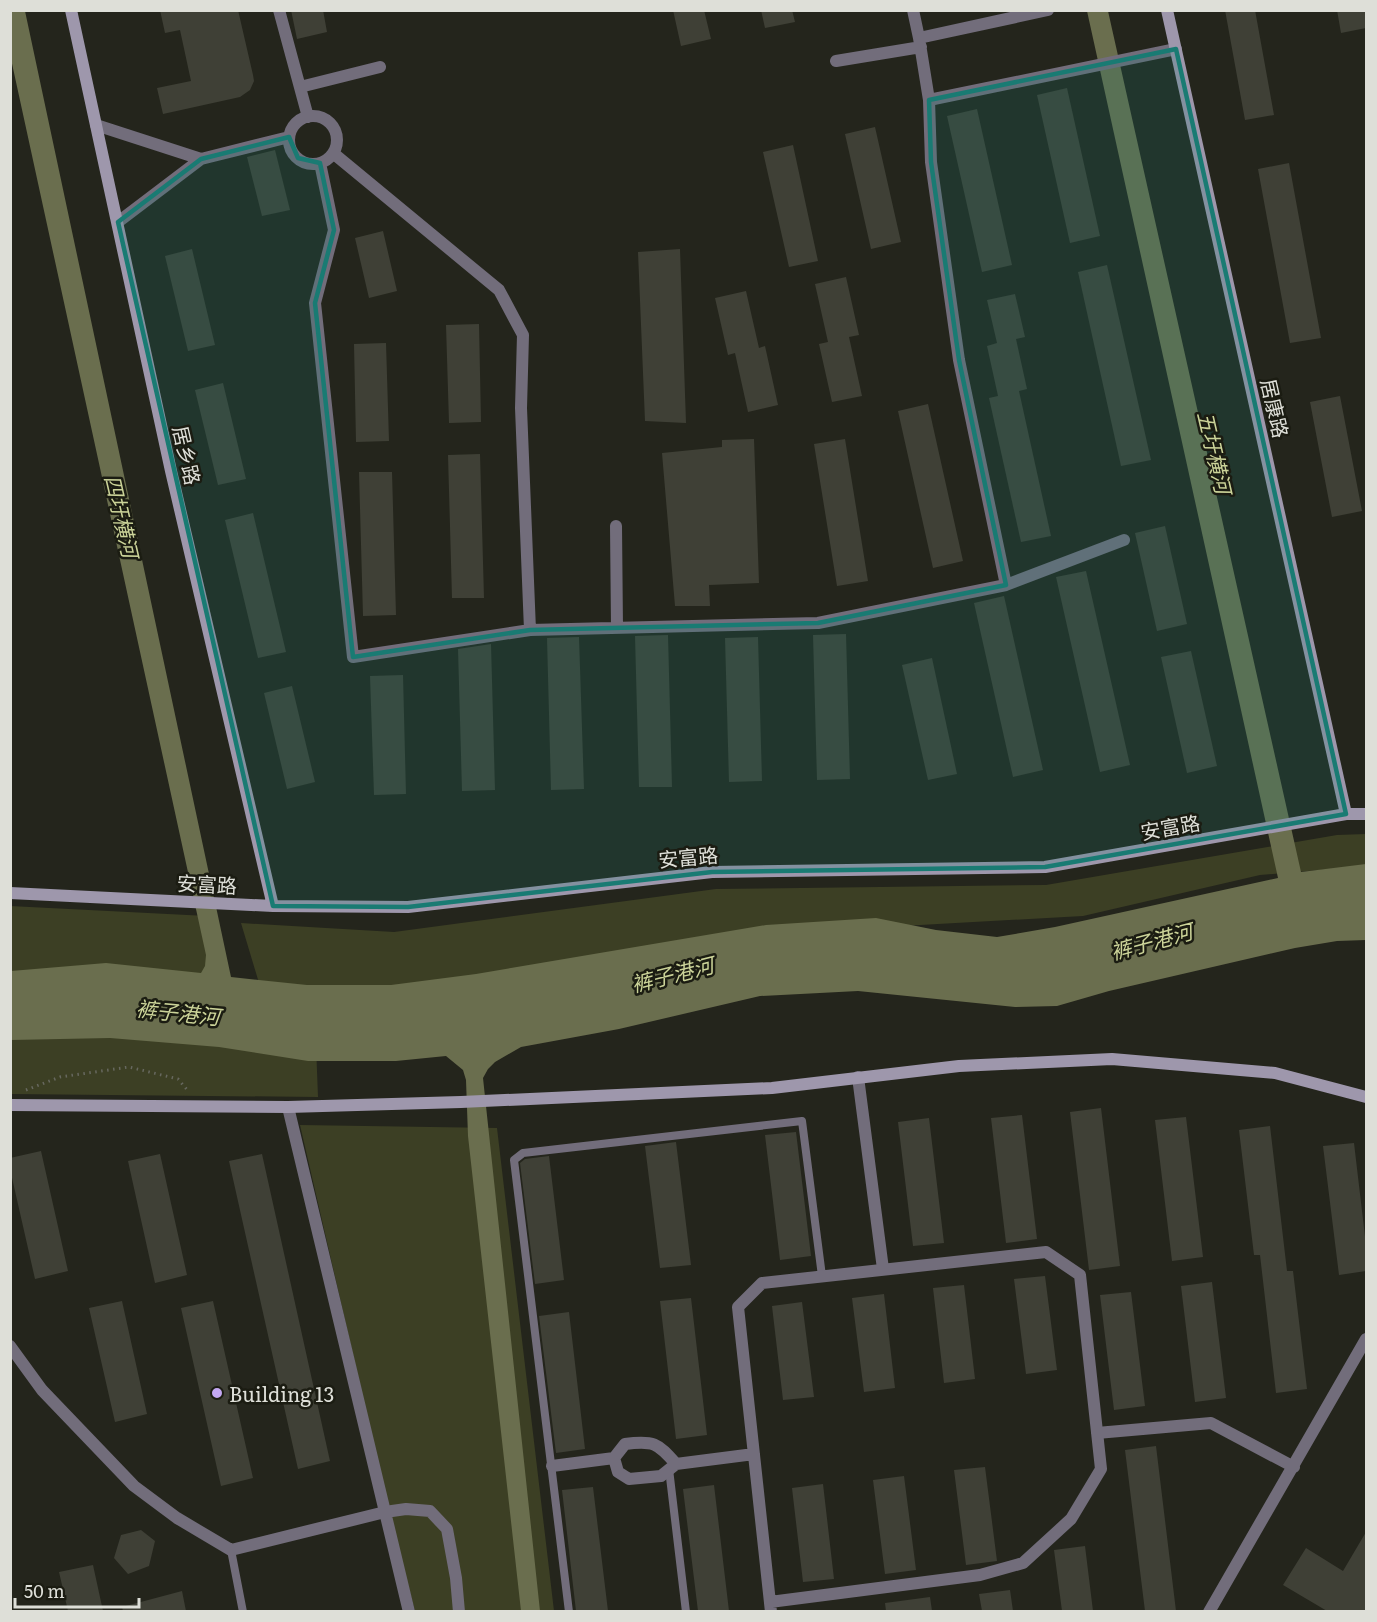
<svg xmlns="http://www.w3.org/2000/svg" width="1377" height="1622" viewBox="0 0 1377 1622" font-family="Literata,'Noto Sans SC',serif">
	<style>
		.green { fill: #3c3f24 }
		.water { fill: #6a6e4e }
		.building { fill: #3f4036 }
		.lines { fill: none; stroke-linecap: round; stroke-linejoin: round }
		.path { stroke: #67685f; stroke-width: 3; stroke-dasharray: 1.5 4.5; stroke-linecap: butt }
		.lane { stroke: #726d7b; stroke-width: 8 }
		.street { stroke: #726d7b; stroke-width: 12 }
		.secondary { stroke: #9e97ac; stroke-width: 12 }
		.marked { fill: #197b73; fill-opacity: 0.2; stroke: #197b73; stroke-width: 4.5; stroke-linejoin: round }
		.poi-dot { fill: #c3a7f2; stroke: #1b1c12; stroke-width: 2 }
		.labels { text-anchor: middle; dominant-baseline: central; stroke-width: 5; stroke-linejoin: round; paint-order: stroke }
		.street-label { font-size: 20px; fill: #dedfd8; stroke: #1b1c12 }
		.poi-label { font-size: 20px; fill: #dedfd8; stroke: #1b1c12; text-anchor: start }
		.water-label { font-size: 21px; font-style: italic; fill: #ccd499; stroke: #1b1c12 }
	</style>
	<rect width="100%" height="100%" fill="#24251c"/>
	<!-- green -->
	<path class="green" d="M1366 834V866L1260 875 1083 916 831 930 464 996 262 993 241 923 394 932 716 889 1046 885 1337 835Z
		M10 906 207 916 222 989 11 986Z
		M11 1034 316 1045 318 1097 11 1094Z
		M300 1125 497 1128 554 1611H415L394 1532Z"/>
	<!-- water -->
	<path class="water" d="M10 11H25L231 977 307 985H391L476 974 766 925 876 918 936 930 997 937 1055 927 1278 878 1087 11H1108L1301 872 1366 864V940L1337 941 1295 948 1109 991 1057 1006 1015 1007 858 991 760 996 619 1029 521 1047 495 1062 488 1069 483 1078 540 1611H521L468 1136 466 1080 463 1070 446 1056 396 1061H308L219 1047 110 1038 11 1040V971L106 963 201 973 205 966 206 955 11 59Z"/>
	<!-- building -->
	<path class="building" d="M160 10H238L253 75 254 81 250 90 240 97 163 114 157 88 191 81 180 30 165 33Z
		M291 10H323L327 32 297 39Z
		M673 10H704L711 39 681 46Z
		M761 10H792L795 22 765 28Z
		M1225 10H1255L1274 115 1245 120Z
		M1337 10H1366V28L1341 33Z
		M1067 88 1100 236 1070 243 1037 95Z
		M977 109 1012 265 982 272 947 116Z
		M875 127 901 242 871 249 845 134Z
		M793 145 818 261 789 267 763 152Z
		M275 150 290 210 262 216 247 157Z
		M1289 163 1321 338 1290 343 1258 169Z
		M383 231 397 291 369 298 355 238Z
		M192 249 215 345 188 351 165 256Z
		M680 249 686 423 645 421 638 252Z
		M1107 265 1151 460 1121 466 1078 272Z
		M846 277 859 335 849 337 862 396 832 402 819 344 828 342 815 284Z
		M746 291 759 348 765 346 778 405 748 412 735 353 728 355 715 298Z
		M1015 294 1025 337 1016 339 1027 389 1019 391 1051 536 1021 542 989 398 998 396 987 346 997 343 987 300Z
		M479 324 481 422 449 423 446 325Z
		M386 343 389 441 356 442 354 344Z
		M223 383 246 479 218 485 195 390Z
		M1340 396 1362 511 1332 517 1310 402Z
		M928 404 963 561 933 568 898 411Z
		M754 439 759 583 709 585 710 606H675L662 453 722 447V440Z
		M845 439 868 581 837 586 814 444Z
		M480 454 484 598H452L448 455Z
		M359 472H392L396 615 363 616Z
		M253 513 286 652 258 658 225 520Z
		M1165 526 1187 624 1157 631 1135 533Z
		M1086 571 1130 765 1100 772 1056 577Z
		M1004 596 1043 770 1013 777 974 603Z
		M846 634 850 779 817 780 813 635Z
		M668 635 672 787H639L635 636Z
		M579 637 584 789 551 790 547 638Z
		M758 637 762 781 729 782 725 638Z
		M491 644 495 790 462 791 458 649Z
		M1191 651 1217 766 1187 773 1161 657Z
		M932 658 957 774 928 780 902 665Z
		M403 675 406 794 374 795 370 676Z
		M292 686 315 782 287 789 264 693Z
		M1101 1108 1120 1266 1089 1270 1070 1112Z
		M1022 1115 1037 1239 1006 1243 991 1118Z
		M1186 1117 1203 1257 1172 1261 1155 1120Z
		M929 1118 944 1243 913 1246 898 1122Z
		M1270 1126 1287 1271H1293L1307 1389 1276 1393 1260 1255H1254L1239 1130Z
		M796 1132 811 1256 780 1260 765 1135Z
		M676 1142 691 1265 660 1268 645 1146Z
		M1354 1143 1366 1245V1271L1339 1275 1323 1146Z
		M41 1151 68 1271 35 1279 10 1169V1158Z
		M160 1154 187 1275 155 1283 128 1161Z
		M262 1154 330 1461 298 1469 229 1161Z
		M549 1156 564 1280 535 1284 520 1163 525 1159Z
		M1045 1276 1057 1370 1026 1374 1014 1279Z
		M1212 1282 1226 1398 1195 1402 1181 1286Z
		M964 1285 975 1379 944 1383 933 1288Z
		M1131 1292 1145 1406 1114 1410 1100 1295Z
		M884 1294 895 1388 864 1392 852 1298Z
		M691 1298 707 1435 676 1439 660 1301Z
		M122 1301 147 1414 115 1422 89 1308Z
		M213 1301 253 1478 221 1486 181 1308Z
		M802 1302 814 1397 783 1400 772 1306Z
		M569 1312 585 1449 556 1453 539 1316Z
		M1156 1446 1176 1611H1145L1125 1450Z
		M985 1467 997 1561 966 1565 954 1470Z
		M904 1476 916 1570 885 1574 873 1480Z
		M823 1484 834 1579 803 1582 792 1488Z
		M714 1485 729 1611H698L683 1489Z
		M593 1487 608 1611H576L562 1490Z
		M141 1530 155 1541 149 1566 128 1574 114 1558 121 1535Z
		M1366 1532V1611H1327L1283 1585 1306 1548 1343 1571Z
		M1085 1546 1093 1611H1062L1054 1550Z
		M93 1565 103 1611H68L59 1572Z
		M1010 1590 1013 1611H982L979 1594Z
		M182 1591 186 1611H123L122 1607Z
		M930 1597 932 1611H886L885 1603Z"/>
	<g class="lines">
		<!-- path -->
		<path class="path" d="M26 1090 60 1077 129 1067 178 1079 189 1092"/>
		<!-- lane -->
		<path class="lane" d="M669 1469 686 1612
			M231 1550 243 1612
			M569 1612 514 1160 523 1153 802 1121 822 1276"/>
		<!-- street -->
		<path class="street" d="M279 10 308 117
			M913 10 919 38 929 100 931 162 959 360 1006 585
			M919 38 1048 10
			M836 61 921 47
			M300 87 380 67
			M929 100 1176 49
			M289 140a24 24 0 1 1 48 0a24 24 0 1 1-48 0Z
			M96 125 201 159 118 222
			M333 153 499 290 523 335 521 408 530 630
			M201 159 289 137
			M320 163 334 230 315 303 353 657 530 630 818 623 1006 585 1124 540
			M616 526 617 628
			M858 1077 883 1269
			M288 1107 409 1612
			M10 1346 42 1390 134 1486 177 1518 231 1550 385 1512 406 1509 430 1511 447 1529 456 1578 459 1612
			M1097 1433 1211 1423 1294 1467
			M676 1464 754 1454
			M552 1466 614 1458 625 1444C653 1440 658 1443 676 1464L661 1476 629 1479 618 1472 614 1458
			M770 1602 980 1575 1023 1563 1071 1519 1101 1469 1080 1275 1046 1252 762 1283 738 1307 771 1612
			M1209 1612 1366 1339"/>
		<!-- secondary -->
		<path class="secondary" d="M71 10 171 471 273 906
			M1167 10 1346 814
			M10 893 273 906 408 907 712 872 1045 867 1346 814H1366
			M10 1105 288 1107 461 1102 772 1088 959 1066 1112 1059 1275 1073 1366 1097"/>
	</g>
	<!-- marked area -->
	<path class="marked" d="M1176 49 1346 814 1045 867 712 872 408 907 273 906 118 222 201 159 289 137 298 158 320 163 334 230 315 303 353 657 530 630 818 623 1006 585 959 360 931 162 929 100Z"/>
	<!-- markers -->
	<circle class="poi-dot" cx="217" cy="1393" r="6"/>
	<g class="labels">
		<!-- street labels -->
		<g class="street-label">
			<text transform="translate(1276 408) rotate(77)">居康路</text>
			<text transform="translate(188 455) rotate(77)">居乡路</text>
			<text transform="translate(1170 826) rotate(-10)">安富路</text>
			<text transform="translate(688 856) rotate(-5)">安富路</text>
			<text transform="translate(207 883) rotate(3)">安富路</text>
		</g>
		<!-- poi labels -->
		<g class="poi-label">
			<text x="229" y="1393">Building 13</text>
		</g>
		<!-- water labels -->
		<g class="water-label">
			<text transform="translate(1216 452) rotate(77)">五圩横河</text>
			<text transform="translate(123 516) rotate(77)">四圩横河</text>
			<text transform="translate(1151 940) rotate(-15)">裤子港河</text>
			<text transform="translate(672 973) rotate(-14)">裤子港河</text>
			<text transform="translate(178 1011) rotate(6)">裤子港河</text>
		</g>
	</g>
	<!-- border -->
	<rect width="1377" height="1622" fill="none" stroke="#dedfd8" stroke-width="24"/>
	<!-- scale -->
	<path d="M15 1598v9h124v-9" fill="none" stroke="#dedfd8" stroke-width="3"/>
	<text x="24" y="1598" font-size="18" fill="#dedfd8" stroke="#1b1c12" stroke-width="4.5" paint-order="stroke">50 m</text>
</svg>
